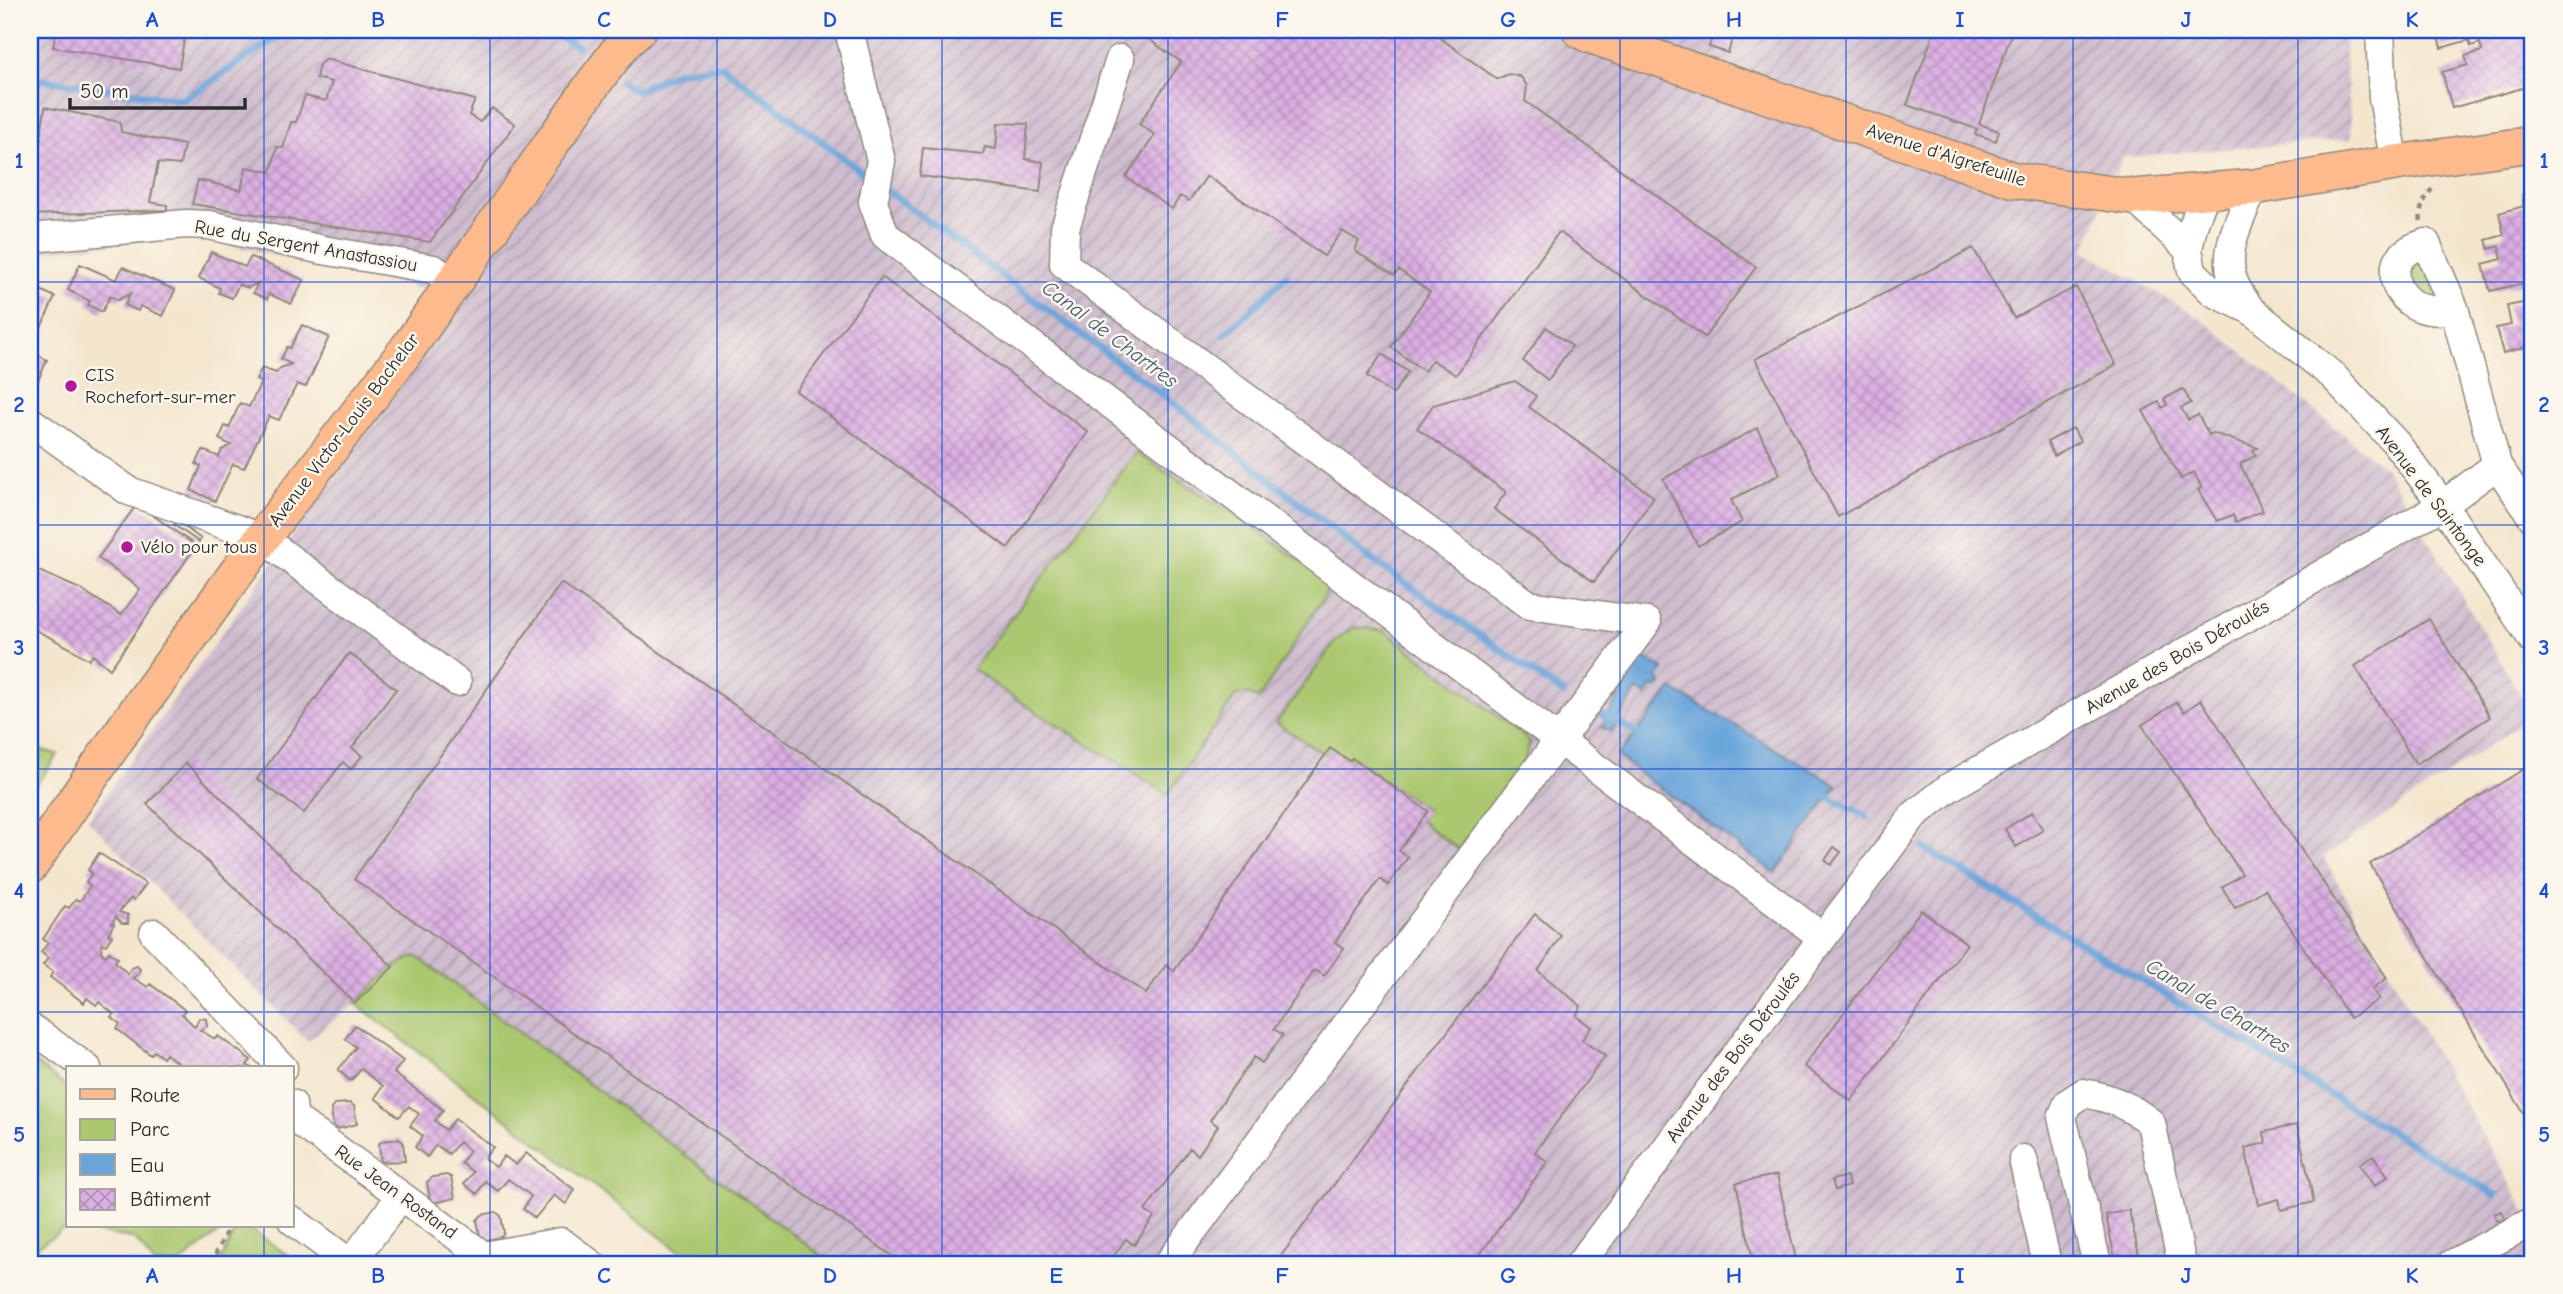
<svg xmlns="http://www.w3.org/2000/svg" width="2563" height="1294" viewBox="0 0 2563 1294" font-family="'Comic Neue',sans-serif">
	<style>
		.industrial { fill: url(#industrial-furrows) }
		.green { fill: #abc86f; stroke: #6b7a4d; stroke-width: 2 }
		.water { fill: #6aa5da; stroke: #4a6882; stroke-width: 2 }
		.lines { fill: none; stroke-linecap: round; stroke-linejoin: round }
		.stream { stroke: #6aa5da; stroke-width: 7 }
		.building { fill: url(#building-cross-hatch) }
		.minor-casing { stroke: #90887c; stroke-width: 31 }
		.major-casing { stroke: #90887c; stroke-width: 38 }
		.path { stroke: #90887c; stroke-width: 4.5; stroke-dasharray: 5 5; stroke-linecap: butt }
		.minor { stroke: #fff; stroke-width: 28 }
		.major { stroke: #fcba8d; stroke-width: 35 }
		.grid { fill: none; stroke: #1d4ed8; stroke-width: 2; stroke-opacity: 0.55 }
		.poi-dot { fill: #b5179e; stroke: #fbf7ec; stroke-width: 2.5 }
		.labels { text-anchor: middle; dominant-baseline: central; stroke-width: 5; stroke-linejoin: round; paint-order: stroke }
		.street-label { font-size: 19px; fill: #2b2b2b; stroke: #fbf7ec }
		.poi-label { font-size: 19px; fill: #2b2b2b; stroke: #fbf7ec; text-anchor: start }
		.water-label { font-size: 21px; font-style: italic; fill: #445c71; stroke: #fbf7ec }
		.neatline { fill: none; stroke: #1d4ed8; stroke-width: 2.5 }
		.grid-label { font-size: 23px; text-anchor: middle; font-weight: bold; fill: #1d4ed8 }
	</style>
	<defs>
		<pattern id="industrial-furrows" width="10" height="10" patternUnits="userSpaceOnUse" patternTransform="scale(1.75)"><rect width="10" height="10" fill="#cfbdcf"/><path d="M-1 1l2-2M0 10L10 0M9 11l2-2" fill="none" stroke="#a89aa8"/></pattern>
		<pattern id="building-cross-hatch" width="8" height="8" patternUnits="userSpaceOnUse" patternTransform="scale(1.75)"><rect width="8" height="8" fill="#dbafe3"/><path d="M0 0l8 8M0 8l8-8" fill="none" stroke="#b28fb8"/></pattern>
	</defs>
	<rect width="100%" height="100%" fill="#fbf7ec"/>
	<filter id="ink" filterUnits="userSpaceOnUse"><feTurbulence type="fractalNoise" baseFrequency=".0143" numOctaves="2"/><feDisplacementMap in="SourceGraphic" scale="14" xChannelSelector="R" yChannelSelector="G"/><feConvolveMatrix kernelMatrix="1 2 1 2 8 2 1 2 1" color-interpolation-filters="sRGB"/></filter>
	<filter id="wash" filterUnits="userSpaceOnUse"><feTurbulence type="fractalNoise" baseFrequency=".00686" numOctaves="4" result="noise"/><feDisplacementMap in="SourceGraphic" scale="28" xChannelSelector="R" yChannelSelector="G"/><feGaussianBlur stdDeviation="1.57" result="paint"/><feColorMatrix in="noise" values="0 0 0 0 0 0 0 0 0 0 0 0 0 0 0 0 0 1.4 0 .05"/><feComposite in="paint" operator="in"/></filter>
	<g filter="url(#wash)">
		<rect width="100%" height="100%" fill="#f4e6cd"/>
		<!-- industrial -->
		<path class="industrial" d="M30 30H2343L2352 139 2123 157 2084 250 2197 316 2386 469 2533 716 2323 857 2533 1223V1264H833L416 957 307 1041 88 820 463 298 191 236 30 253Z"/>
		<!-- green -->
		<path class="green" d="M2412 259 2425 261 2438 300 2411 293 2408 264Z
			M1136 453 1227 510 1317 572 1328 590 1259 699 1248 694 1236 695 1168 794 1008 694 973 669Z
			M1354 627 1385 631 1530 741 1525 759 1458 849 1420 821 1427 810 1353 758 1350 761 1330 748 1326 755 1276 723 1336 641Z
			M30 747 58 754 30 794Z
			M416 956 833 1264H696L355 1003 393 967Z
			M30 1059 68 1088V1226H227L179 1264H154L135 1239 67 1227 31 1251Z
			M241 1226H246L301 1264H219L232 1236Z"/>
		<!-- water -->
		<path class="water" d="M1640 656 1663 669 1658 678 1661 684 1658 688 1652 686 1646 696 1637 690 1611 732 1601 727 1626 685 1620 681Z
			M1672 689 1837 785 1775 873 1617 756Z"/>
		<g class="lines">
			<!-- stream -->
			<path class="stream" d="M548 30 578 47
				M38 79 183 100 288 30
				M621 81 636 91 677 72 722 66 870 178
				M882 187 1160 393 1368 557 1564 694
				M1224 335 1287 276
				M1160 393 1173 381
				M1601 714 1644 737
				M1821 793 1867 817
				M1924 848 2495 1195"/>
		</g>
		<g id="blocks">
			<!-- building -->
			<path class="building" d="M56 30H186L179 68 53 47Z
				M1139 30H1429L1497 79 1509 74 1521 77 1527 86 1525 101 1756 267 1705 337 1559 232 1456 375 1432 360 1424 371 1391 347 1430 292 1399 270 1394 275 1358 253 1355 250 1359 241 1342 231 1324 256 1207 176 1189 201 1180 196 1172 209 1126 177 1155 135 1139 124 1181 62 1140 33Z
				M1708 30H1735L1728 53 1709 47 1713 32Z
				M1935 30H2013L1979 124 1999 131 1996 141 1975 134 1977 129 1907 105Z
				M2436 30H2533V85L2452 108 2442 72 2468 65 2465 56 2482 51 2480 43 2471 46 2469 40 2441 48Z
				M326 59 475 100 469 115 480 122 492 108 515 124 430 242 192 204 198 180 241 190 246 167 271 172 277 147 283 148 291 122H296L305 96 326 101 332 82 316 78 319 64Z
				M45 107 120 122 121 132 184 145 180 165 158 163 150 202 167 205V210L30 215Z
				M998 123 1028 124 1025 159 1043 162 1040 192 920 176 923 148 983 154 985 147 996 149Z
				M2533 192V281L2490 291 2483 264 2502 259 2499 246 2489 249 2486 240 2504 235 2499 213 2524 206 2522 195Z
				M1973 248 2014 318 2076 287 2116 365 1838 517 1755 359Z
				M211 252 245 267 251 257 304 280 291 304 269 294 267 299 253 293 258 283 248 288 239 284 232 298 219 293 220 288 199 278Z
				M80 264 116 280 123 267 175 290 163 316 140 306 138 311 125 305 130 294 118 300 110 296 102 312 88 305 90 301 68 290Z
				M882 277 1088 432 1008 548 796 391Z
				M30 285 55 297 38 334 30 330Z
				M2533 301V345L2503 353 2496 328 2511 325 2507 306Z
				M302 325 329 337 306 387 297 384 279 420 269 416 244 468 233 464 215 501 191 490 201 466 196 464 203 450 219 457 222 450 231 445 219 439 225 426 229 428 240 403 249 407 261 382 256 380 262 368 276 373 280 368 291 364 281 359 287 347 290 348Z
				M1546 327 1572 346 1548 380 1523 361Z
				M30 340 36 343 32 352 47 360 30 399Z
				M1382 354 1408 372 1393 394 1367 376Z
				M1515 381 1536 396 1529 407 1654 497 1594 582 1494 509 1506 492 1417 428 1433 405Z
				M2183 389 2191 403 2181 408 2188 420 2198 415 2209 435 2213 433 2258 448 2253 451 2256 455 2240 464 2263 511 2236 522 2233 515 2217 521 2198 490 2202 488 2194 472 2181 479 2143 411 2159 402 2162 408 2167 405 2164 399Z
				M1757 428 1780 474 1731 500 1742 522 1698 546 1663 479Z
				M2073 428 2080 441 2054 456 2047 442Z
				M137 504 196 546 110 669 93 655 89 660 72 649 30 627V567L82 590 121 615 140 589 98 558Z
				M177 521 201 539 199 542 174 525Z
				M561 583 1146 994 1166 965 1174 971 1330 748 1350 761 1352 758 1428 811 1399 851 1408 857 1388 885 1380 879 1335 942 1344 948 1324 976 1315 970 1274 1029 1283 1035 1262 1063 1254 1057 1234 1085 1210 1120 1218 1126 1198 1155 1190 1148 1145 1211 1154 1217 1134 1245 1126 1239 1108 1264H904L354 879Z
				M2429 619 2490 717 2416 764 2355 666Z
				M349 653 396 689 352 748 362 756 351 769 343 762 304 813 257 779Z
				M2201 700 2387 978 2372 989 2379 999 2350 1018 2265 889 2235 908 2222 887 2242 874 2142 725 2177 702 2184 712Z
				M186 763 393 967 355 1003 147 804Z
				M2532 764 2533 765V1128L2370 864Z
				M2032 812 2043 830 2016 847 2005 829Z
				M1834 847 1841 852 1831 865 1825 860Z
				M99 853 146 884 134 900 131 898 119 912 128 915V923H122L116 916 112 923 114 924 108 934 112 936 106 945 102 943 101 952 106 956 109 952 118 958 115 962 128 974 131 968 137 966 140 969 139 974 133 978 148 987 150 984 185 1010 182 1014 195 1027 199 1018 206 1019 207 1026 200 1030 215 1039 218 1036 251 1060 247 1065 252 1068H180L182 1066 166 1054 163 1058 154 1051 151 1055 117 1029 120 1024 111 1017 114 1014 99 1002 96 1005 87 998 84 1003 50 977 53 972 43 965 48 958 41 952 48 943 43 939 65 906 69 908 76 899 80 901 90 886 86 882 92 873 88 870Z
				M1921 910 1967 944 1851 1101 1804 1066Z
				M1535 914 1561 936 1538 971 1581 1006 1576 1016 1591 1027 1582 1040 1605 1056 1535 1152 1547 1162 1473 1264H1275Z
				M355 1025 403 1061 394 1073 443 1110 435 1121 446 1130 455 1119 493 1147 484 1159 496 1167 504 1156 516 1165 526 1153 575 1190 566 1204 554 1195 535 1218 523 1209 531 1196 508 1179 498 1191 485 1181 477 1194 464 1184 473 1172 461 1163 470 1151 459 1142 449 1154 436 1145 427 1157 415 1147 423 1136 410 1126 419 1114 409 1106 399 1117 375 1098 383 1086 361 1069 351 1081 338 1070 356 1047 345 1039Z
				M350 1103 354 1106 357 1124 338 1129 333 1125 331 1109 335 1104Z
				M2297 1125 2314 1202 2281 1210 2279 1199 2258 1205 2245 1148 2266 1143 2264 1132Z
				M399 1139 403 1142 405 1161 381 1162 379 1144 382 1141Z
				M2373 1155 2388 1176 2374 1186 2359 1164Z
				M446 1175 451 1177 455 1198 434 1203 430 1200 427 1182 433 1177Z
				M1777 1175 1797 1264H1754L1736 1183Z
				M1847 1176 1849 1186 1835 1190 1832 1180Z
				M2129 1210 2140 1260 2116 1264 2106 1215Z
				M2501 1211 2505 1219 2498 1222 2494 1214Z
				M496 1212 501 1216 504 1233 501 1237 486 1240 480 1236 477 1220 482 1215Z
				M557 1258 563 1264H538L542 1261Z"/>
		</g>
	</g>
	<g filter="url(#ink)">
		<use href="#blocks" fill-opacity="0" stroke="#90887c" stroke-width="2"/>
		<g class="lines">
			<!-- minor casing -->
			<g class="minor-casing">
				<path id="minor" d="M849 30 881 161 873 202 885 235 1822 937
					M2380 30 2383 98 2395 163
					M1120 59 1065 228 1064 264 1529 605 1647 622 1168 1264
					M2206 191 2193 226 2188 249 2192 271 2213 292 2251 310 2333 376 2395 442 2443 505 2533 640
					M2133 197 2188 249
					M30 238 186 224 209 225 323 250 434 269 452 282
					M2454 308C2405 323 2374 270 2411 249 2415 246 2421 245 2426 243L2454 308 2497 465
					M2251 310C2246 303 2240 295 2236 287 2219 254 2241 218 2254 187
					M30 421 129 491 262 538 457 682
					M154 933 283 1068
					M30 1027 87 1068
					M292 1104 294 1118 484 1256 561 1242 591 1264
					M2023 1159 2047 1264
					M292 1220 351 1264
					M350 1264 401 1196
					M1580 1264 1914 815 1950 787 2443 505 2497 465 2533 518
					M2097 1264 2062 1117 2068 1103 2083 1093C2109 1097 2131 1106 2151 1123L2182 1264
					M2452 1264 2533 1221"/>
			</g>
			<!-- major casing -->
			<g class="major-casing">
				<path id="major" d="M1580 30 1589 35 2014 180 2133 197 2254 187 2395 163 2533 144
					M30 866 125 727 262 538 408 348 593 84 624 43 638 30"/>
			</g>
			<!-- path -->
			<path class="path" d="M2421 221C2418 206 2427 196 2435 185
				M211 1264 229 1226"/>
			<!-- minor -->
			<use href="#minor" class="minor"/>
			<!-- major -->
			<use href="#major" class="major"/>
		</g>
	</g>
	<!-- grid -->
	<path class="grid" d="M264 30V1068M490 30V1264M717 30V1264M942 30V1264M1168 30V1264M1395 30V1264M1620 30V1264M1846 30V1264M2073 30V1264M2298 30V1264M30 282H2533M30 525H2533M30 769H2533M30 1012H2533M264 1226V1264"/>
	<!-- markers -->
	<g class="poi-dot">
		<circle cx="71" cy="386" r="7"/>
		<circle cx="127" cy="547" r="7"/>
	</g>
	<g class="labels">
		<!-- street labels -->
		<g class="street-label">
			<text transform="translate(1946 155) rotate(18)">Avenue d'Aigrefeuille</text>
			<text transform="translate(306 246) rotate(10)">Rue du Sergent Anastassiou</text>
			<text transform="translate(344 430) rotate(-53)">Avenue Victor-Louis Bachelar</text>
			<text transform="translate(2431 496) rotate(53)">Avenue de Saintonge</text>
			<text transform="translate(2177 657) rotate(-30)">Avenue des Bois Déroulés</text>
			<text transform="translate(1733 1057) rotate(-53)">Avenue des Bois Déroulés</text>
			<text transform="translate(396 1192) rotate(36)">Rue Jean Rostand</text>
		</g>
		<!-- poi labels -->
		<g class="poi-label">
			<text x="85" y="375">CIS<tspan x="85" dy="22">Rochefort-sur-mer</tspan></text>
			<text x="141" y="547">Vélo pour tous</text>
		</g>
		<!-- water labels -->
		<g class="water-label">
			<text transform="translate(1110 334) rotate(37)">Canal de Chartres</text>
			<text transform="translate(2218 1006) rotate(31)">Canal de Chartres</text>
		</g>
	</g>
	<!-- margin -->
	<rect width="2563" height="1294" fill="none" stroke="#fbf7ec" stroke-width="77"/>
	<!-- legend -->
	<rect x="66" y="1066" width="228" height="161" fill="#fbf7ec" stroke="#a8a59f" stroke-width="2"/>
	<rect x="80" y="1089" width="35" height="10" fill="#fcba8d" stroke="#a8a59f" stroke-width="2"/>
	<text x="130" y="1102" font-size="21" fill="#2b2b2b">Route</text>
	<rect x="80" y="1119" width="35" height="21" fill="#abc86f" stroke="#a8a59f" stroke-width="2"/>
	<text x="130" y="1136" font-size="21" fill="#2b2b2b">Parc</text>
	<rect x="80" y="1154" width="35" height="21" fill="#6aa5da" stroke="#a8a59f" stroke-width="2"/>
	<text x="130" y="1172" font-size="21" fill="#2b2b2b">Eau</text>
	<rect x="80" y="1189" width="35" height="21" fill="url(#building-cross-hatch)" stroke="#a8a59f" stroke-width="2"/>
	<text x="130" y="1206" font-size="21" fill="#2b2b2b">Bâtiment</text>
	<!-- scale -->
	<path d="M70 98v10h175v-10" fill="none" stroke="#2b2b2b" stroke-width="3.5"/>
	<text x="80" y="98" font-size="21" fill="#2b2b2b" stroke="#fbf7ec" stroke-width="5" paint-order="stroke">50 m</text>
	<rect x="38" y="38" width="2486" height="1218" class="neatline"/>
	<g class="grid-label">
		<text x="152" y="27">A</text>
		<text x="378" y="27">B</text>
		<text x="604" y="27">C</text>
		<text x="830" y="27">D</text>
		<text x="1056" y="27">E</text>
		<text x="1282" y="27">F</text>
		<text x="1508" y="27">G</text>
		<text x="1734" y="27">H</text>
		<text x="1960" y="27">I</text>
		<text x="2186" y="27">J</text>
		<text x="2412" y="27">K</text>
		<text x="19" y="168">1</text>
		<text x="2544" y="168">1</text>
		<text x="19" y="412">2</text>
		<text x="2544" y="412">2</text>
		<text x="19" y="655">3</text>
		<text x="2544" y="655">3</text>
		<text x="19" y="898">4</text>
		<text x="2544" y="898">4</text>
		<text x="19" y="1142">5</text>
		<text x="2544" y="1142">5</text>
		<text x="152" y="1283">A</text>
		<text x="378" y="1283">B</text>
		<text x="604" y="1283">C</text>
		<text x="830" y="1283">D</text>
		<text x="1056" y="1283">E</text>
		<text x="1282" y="1283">F</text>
		<text x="1508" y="1283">G</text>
		<text x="1734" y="1283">H</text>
		<text x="1960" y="1283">I</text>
		<text x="2186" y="1283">J</text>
		<text x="2412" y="1283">K</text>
	</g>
</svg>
